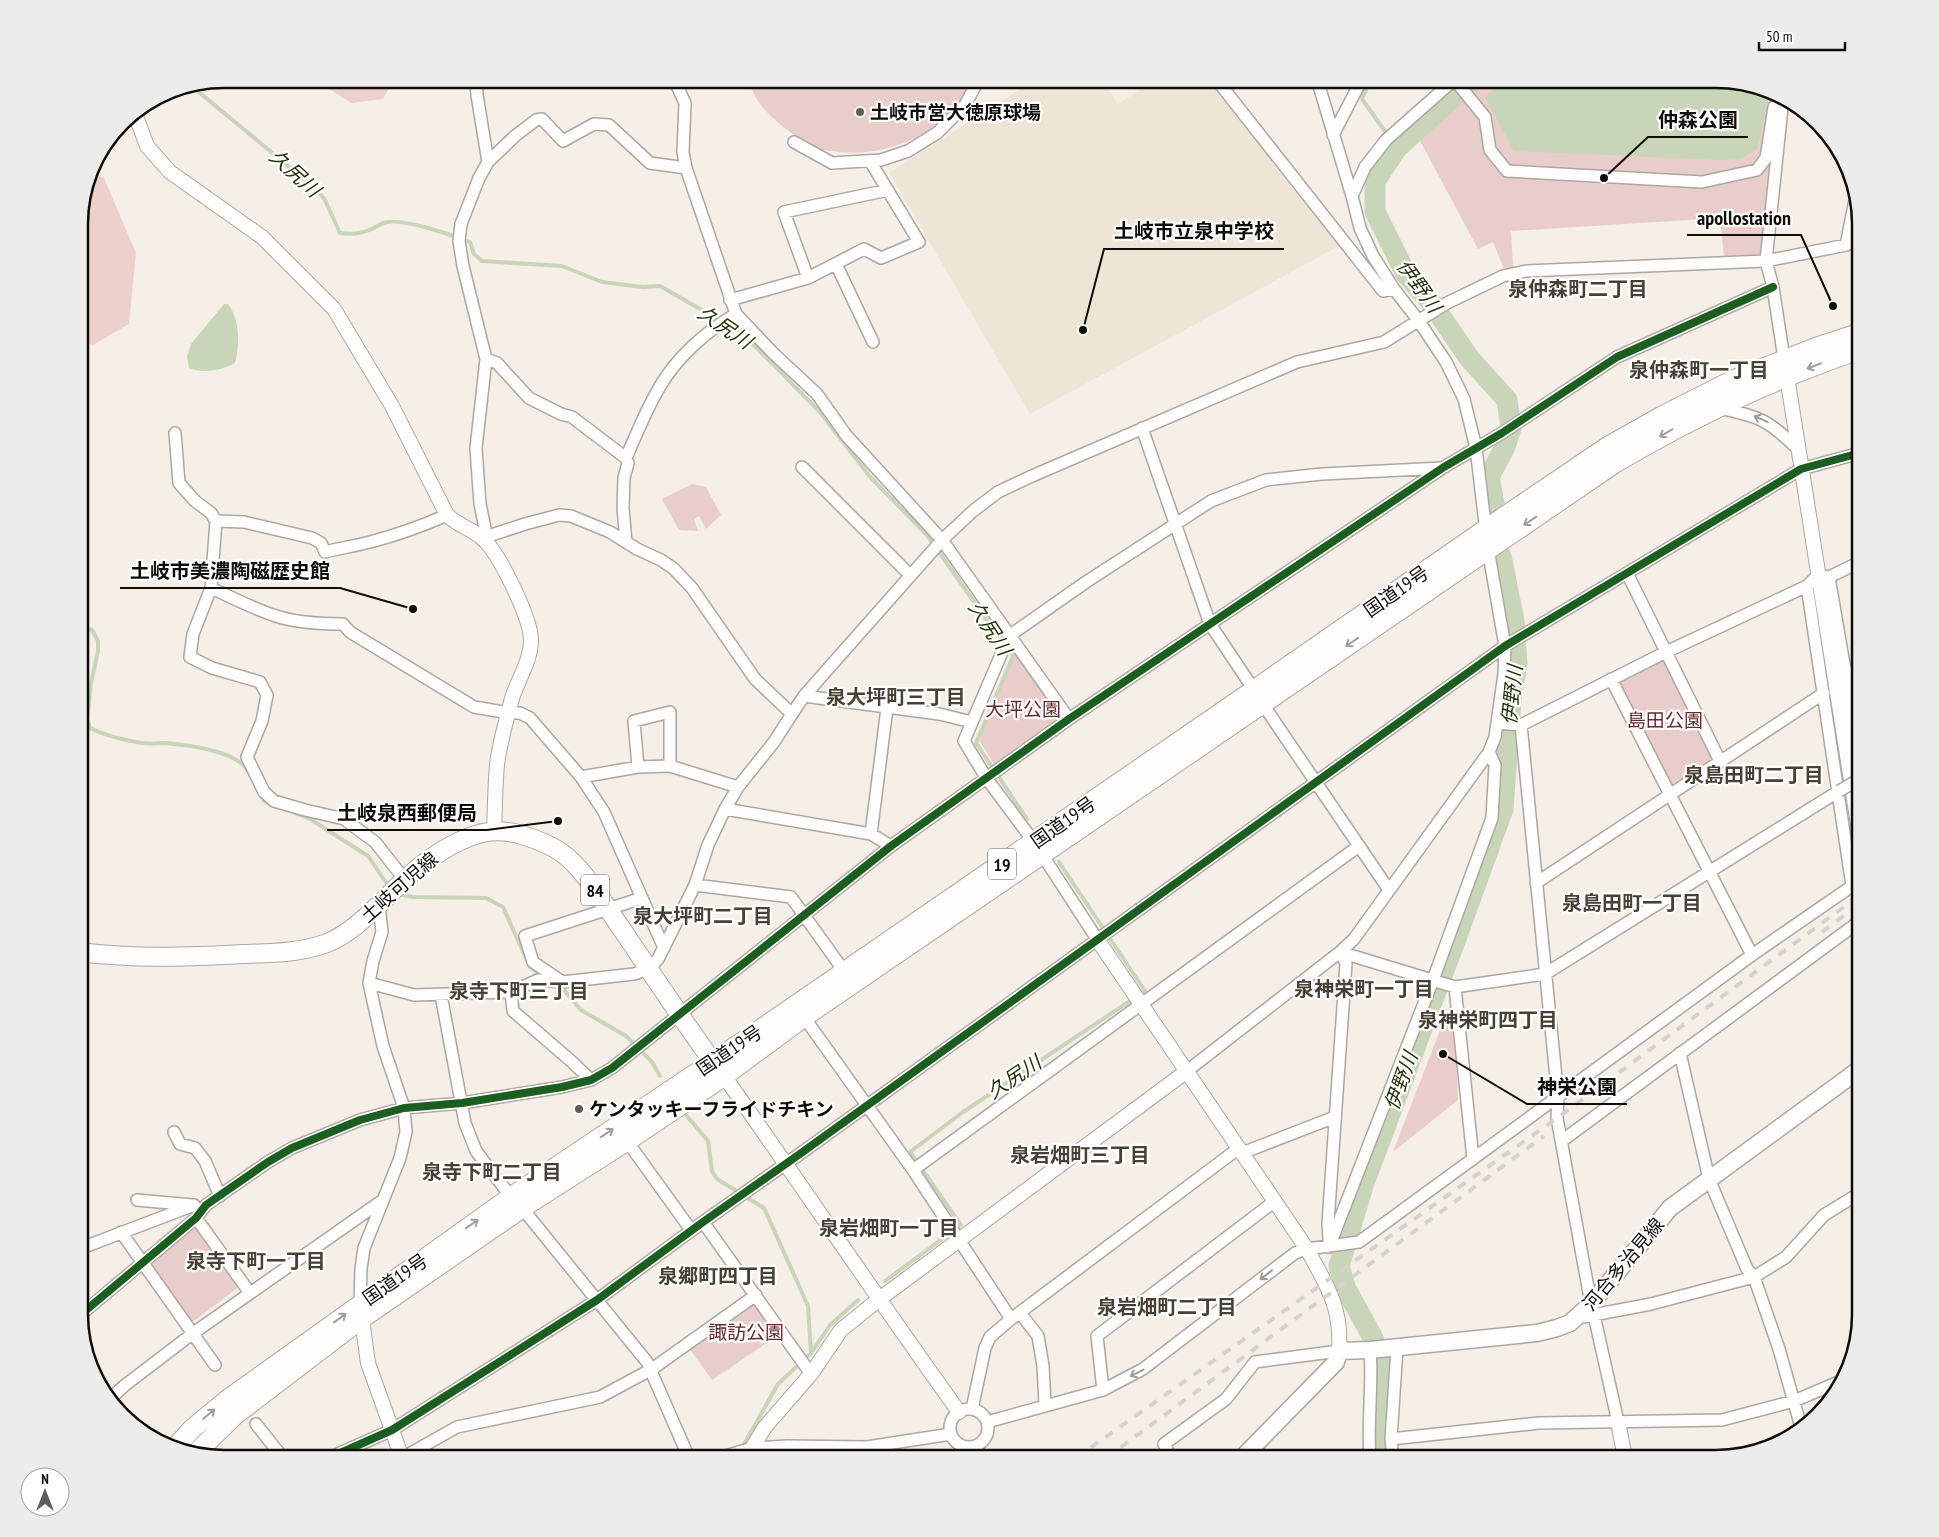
<svg xmlns="http://www.w3.org/2000/svg" width="1939" height="1537" viewBox="0 0 1939 1537" font-family="'PT Sans Narrow','Noto Sans JP',sans-serif">
	<style>
		.built { fill: #efe5d7 }
		.green { fill: #e8cdca }
		.forest { fill: #edcfcc }
		.water { fill: #c9d5b8 }
		.lines { fill: none; stroke-linecap: round; stroke-linejoin: round }
		.stream { stroke: #c9d5b8; stroke-width: 4 }
		.river { stroke: #c9d5b8; stroke-width: 21 }
		.minor-casing { stroke: #aca7a2; stroke-width: 14 }
		.tertiary-casing { stroke: #aca7a2; stroke-width: 16 }
		.secondary-casing { stroke: #aca7a2; stroke-width: 19 }
		.primary-casing { stroke: #aca7a2; stroke-width: 20 }
		.trunk-casing { stroke: #aca7a2; stroke-width: 21 }
		.minor { stroke: #fefdfc; stroke-width: 11 }
		.tertiary { stroke: #fefdfc; stroke-width: 14 }
		.secondary { stroke: #fefdfc; stroke-width: 16 }
		.primary { stroke: #fefdfc; stroke-width: 18 }
		.trunk { stroke: #fefdfc; stroke-width: 19 }
		.rail { stroke: #d4d2d0; stroke-width: 4; stroke-dasharray: 9 9; stroke-linecap: butt }
		.minor-bridge-casing { stroke: #aca7a2; stroke-width: 14; stroke-linecap: butt }
		.minor-bridge { stroke: #fefdfc; stroke-width: 11 }
		.cycleway-casing { stroke: #fff; stroke-width: 11 }
		.cycleway { stroke: #1b5e20; stroke-width: 8 }
		.oneway { stroke: #9f9d9b }
		.poi-dot { fill: #605c57; stroke: #fff; stroke-width: 2 }
		.labels { text-anchor: middle; dominant-baseline: central; stroke-width: 4.5; stroke-linejoin: round; paint-order: stroke }
		.shield { fill: #fff; stroke: #585653; stroke-width: 1 }
		.shield-label { font-size: 18px; font-weight: bold; fill: #100d09 }
		.poi-label { font-size: 19px; font-weight: bold; fill: #100d09; stroke: #fff; text-anchor: start }
		.street-label { font-size: 19px; fill: #100d09; stroke: #fff }
		.park-label { font-size: 19px; fill: #66292d; stroke: #fff }
		.water-label { font-size: 20px; font-style: italic; fill: #213307; stroke: #fff }
		.neighbourhood-label { font-size: 20px; font-weight: bold; fill: #484035; stroke: #fff }
		.rim { fill: none; stroke: #100d09; stroke-width: 2.5 }
		.leader { fill: none; stroke: #100d09; stroke-width: 2 }
		.callout-dot { fill: #100d09; stroke: #fff; stroke-width: 2 }
		.callout-label { font-size: 20px; text-anchor: middle; font-weight: bold; fill: #100d09; stroke: #fff; stroke-width: 4.5; stroke-linejoin: round; paint-order: stroke }
	</style>
	<rect width="100%" height="100%" fill="#f5efe8"/>
	<!-- built -->
	<path class="built" d="M1036 79H1102L1118 104 1152 82 1151 79H1210L1339 246 1030 414 889 173Z"/>
	<!-- green -->
	<path class="green" d="M748 79H972C968 87 964 98 958 105 928 139 882 157 838 152 833 151 828 151 823 150 800 142 767 118 755 96 752 91 750 84 748 79Z
		M1480 79H1716L1762 87 1771 92 1777 103 1760 255 1724 256 1720 218 1511 231 1513 267 1504 269 1493 242 1478 249 1418 137Z
		M692 484 706 487 721 515 706 529 699 516 694 519 698 531 679 530 662 499Z
		M1017 650 1060 713V719L994 764 980 742 982 731Z
		M1661 660 1664 661 1712 755 1709 761 1672 785 1668 783 1619 685 1620 681Z
		M1453 1000 1458 1100 1393 1152 1449 1007Z
		M195 1226 240 1286 194 1321H190L152 1266V1261Z
		M753 1301 777 1336 712 1380 691 1351V1345Z"/>
	<!-- forest -->
	<path class="forest" d="M314 79H394L383 99 351 103Z
		M90 172 104 178 136 253 129 324 93 345 79 340V214Z"/>
	<!-- water -->
	<path class="water" d="M1505 79H1716L1762 87 1766 89 1770 96 1757 149 1741 159 1721 160 1514 151 1485 97Z
		M224 304H228C240 320 240 344 235 363 222 370 204 374 189 368L187 356 191 344Z"/>
	<g class="lines">
		<!-- stream -->
		<path class="stream" d="M1371 79 1362 99 1397 148
			M195 89 310 184 324 198 340 233C352 235 362 234 374 228 378 226 383 222 388 222 406 219 452 235 470 242L474 254 482 261 562 266 602 282 643 287 660 286 742 333 819 411 871 478 927 535 1003 643
			M79 626 92 630 98 641V651L91 683 87 719 90 728C106 736 124 740 142 743 150 744 158 743 165 743 187 745 237 751 248 771
			M1007 648 1013 656 976 743 1027 819
			M261 795 264 801 272 804
			M290 811 310 819 368 856 389 887
			M398 894 413 897 486 898 503 907 530 967 544 977
			M556 985 564 990 581 1010 626 1036 652 1062 660 1076
			M686 1115 708 1141 712 1171 717 1179 764 1208 808 1306 811 1353
			M885 1281 961 1225 910 1152 963 1112 1145 991 1059 862
			M742 1448 778 1384 811 1353 830 1325 858 1300"/>
		<!-- river -->
		<path class="river" d="M1473 79 1397 148 1375 181V212L1406 274 1431 302 1469 358 1507 400 1511 428 1505 447 1489 477 1495 509
			M1381 1458 1379 1433 1381 1361 1372 1336 1346 1289 1339 1266 1364 1183 1458 933 1503 809 1511 700 1517 663 1514 621 1501 556"/>
		<!-- minor casing -->
		<g class="minor-casing">
			<path id="minor" d="M476 79 477 95 488 162
				M674 79 685 103 683 152 686 168 736 314 773 353 817 394 846 435 942 540 1069 719
				M1216 79 1383 291 1394 289
				M1454 79 1485 117 1490 150 1507 171 1702 182 1757 170 1766 158 1774 107 1782 105
				M1783 98 1766 261 1773 287 1784 359
				M1333 135 1362 79
				M794 142 832 163 881 160 908 151 937 133 965 105 979 79
				M1352 196 1365 167 1386 140 1455 79
				M1846 245 1855 200
				M836 264 873 342
				M808 278 784 212 888 190
				M730 300 808 278 864 249 881 258 919 242 870 161
				M486 359 497 363 529 398 561 414 572 417 626 458C636 435 646 410 659 388 676 358 706 331 736 314
				M1719 408C1760 417 1767 419 1798 449
				M1142 428 1210 624 1254 690
				M175 433 179 483 195 501 211 513 216 521 211 588 193 634 190 657 212 668 260 682 267 695 262 721 247 757 264 792 274 801 305 810 344 819 375 842 405 880
				M626 458 628 463 624 478 623 508 626 542
				M802 467 910 575
				M216 521 244 522 312 538 321 543 325 552C340 548 355 546 370 542 397 535 422 526 447 515
				M482 538 525 524 559 515 571 516 610 532 637 549 661 560 674 569 692 588 755 679 792 714 804 696 942 540 973 511 998 492 1032 476 1297 362 1384 342 1447 303 1503 276 1526 271 1766 261 1846 245 1860 239
				M482 538 485 528 480 504 476 448 486 359 463 266 459 241 461 224 479 178 488 162 515 136 536 120 542 119 563 141 594 124 609 125 650 163 686 168
				M1627 573 1720 761
				M1829 577 1860 758
				M211 588C233 598 254 609 276 616 297 623 321 624 343 624L350 632 474 707 509 713H520L530 718 581 777 604 812 664 948
				M1846 676 1860 667
				M1611 679 1752 955
				M804 696 939 714 972 722
				M1262 703 1389 890
				M1497 723 1521 725 1666 652 1807 586 1818 575 1829 577 1860 562
				M1521 725 1558 1098 1557 1118 1591 1304
				M638 767 634 721 670 712V766
				M581 777 638 767 670 766 738 787
				M725 809 871 834 891 846
				M871 834 887 708
				M1536 883 1824 693
				M695 885 791 897 844 971
				M1097 939 1034 842 987 779 964 741 1009 636 1086 582 1211 501 1266 480 1322 474 1442 468
				M1340 952 1455 987 1545 974 1839 791
				M561 981 533 962 525 936 642 898
				M369 983 414 995 511 992 538 980 562 982 634 974 649 969 658 959 695 885 708 845 725 809 738 787 774 742 792 714
				M1455 987 1473 1159
				M511 992 513 1011 571 1061 591 1080
				M441 995 465 1123 476 1151 511 1197
				M804 1017 913 1170 1011 1319
				M1680 1053 1709 1179 1747 1269 1754 1277 1779 1349 1801 1427
				M1187 1071 1340 952 1354 939 1489 752 1495 737 1504 674 1505 646 1488 549 1476 448 1464 399 1446 362 1418 320 1394 289 1373 256 1360 228 1352 196 1317 79
				M174 1132 180 1144 195 1148 205 1161 220 1196
				M1563 1140 1860 921
				M627 1141 691 1230
				M1242 1153 1335 1117
				M913 1170 1359 846
				M137 1200 192 1205
				M522 1208 647 1362 689 1458
				M196 1218 250 1293
				M703 1222 811 1374
				M121 1232 215 1365
				M1329 1240 1328 1223 1346 963 1340 952
				M1329 1247 1433 980 1492 818 1495 765 1489 752
				M79 1249 194 1205
				M360 1303 361 1269 364 1248 400 1158 406 1132 404 1108 383 1046 369 983 373 961 382 932 379 905
				M1020 1313 1038 1336 1043 1366 1045 1405
				M1594 1315 1618 1422
				M79 1316 196 1218 206 1205 268 1162 292 1148 360 1120 404 1108 462 1103 562 1087 591 1080 612 1068 891 846 1069 719 1210 624 1444 467 1502 433 1617 357 1773 287
				M1577 1318 1651 1304 1754 1277 1786 1257 1824 1215 1860 1193
				M1370 1350C1373 1386 1367 1422 1370 1458
				M1103 1390 1097 1336 1275 1201
				M110 1399 124 1386 192 1334 383 1200
				M950 1428a19 19 0 1 1 38 0a19 19 0 1 1-38 0Z
				M972 1409 985 1348 990 1337 1011 1319 1239 1148
				M987 1422 1103 1390 1143 1369 1295 1253 1307 1249 1359 1242 1752 955 1852 886 1807 586
				M256 1424 283 1458
				M1391 1439 1539 1423 1722 1420 1794 1401 1841 1381
				M329 1458 392 1430 597 1300 703 1222 797 1156 1505 646 1801 469 1860 453
				M402 1458 457 1427 600 1397 652 1369 756 1295
				M719 1458 752 1448 787 1446 867 1447 951 1434
				M956 1458 967 1447
				M1171 1458 1164 1444 1226 1399 1255 1362 1339 1351
				M1393 1458 1391 1439 1397 1348"/>
		</g>
		<!-- tertiary casing -->
		<g class="tertiary-casing">
			<path id="tertiary" d="M134 111 147 146 170 172 262 237 334 309 392 406 447 515C457 525 472 529 482 538 499 552 531 619 531 640 531 662 516 682 511 702 506 722 499 745 497 765 495 787 495 809 494 830
				M1786 370 1860 837
				M1097 939 1307 1249C1327 1286 1342 1307 1339 1351
				M724 1076C803 1187 879 1301 959 1412
				M361 1312 368 1363 402 1458
				M1618 1422 1625 1458
				M746 1458 765 1427 811 1374 841 1330 878 1300 1187 1071"/>
		</g>
		<!-- secondary casing -->
		<g class="secondary-casing">
			<path id="secondary" d="M1242 1458 1336 1362 1339 1351 1370 1350 1537 1333 1557 1328 1570 1323 1591 1304 1670 1208 1860 1069"/>
		</g>
		<!-- primary casing -->
		<g class="primary-casing">
			<path id="primary" d="M79 952C134 959 188 957 243 954 271 953 301 953 327 943 350 934 369 914 387 897 408 875 432 854 460 841 482 831 498 828 522 835 535 839 551 845 562 853 586 871 602 901 619 925 653 975 686 1026 722 1074"/>
		</g>
		<!-- trunk casing -->
		<g class="trunk-casing">
			<path id="trunk" d="M174 1449 192 1429 227 1400 511 1197 713 1062 1254 690 1486 529 1607 447 1662 416 1733 380 1817 347 1860 333
				M196 1453 235 1415 361 1319 522 1208 627 1141 724 1076 804 1017 1615 463C1675 428 1735 397 1799 372 1819 364 1839 356 1860 350"/>
		</g>
		<!-- minor -->
		<use href="#minor" class="minor"/>
		<!-- tertiary -->
		<use href="#tertiary" class="tertiary"/>
		<!-- secondary -->
		<use href="#secondary" class="secondary"/>
		<!-- primary -->
		<use href="#primary" class="primary"/>
		<!-- trunk -->
		<use href="#trunk" class="trunk"/>
		<!-- rail -->
		<path class="rail" d="M1822 932 1860 904
			M1076 1458 1557 1118 1860 895
			M1106 1458 1544 1136"/>
		<!-- minor-bridge casing -->
		<g class="minor-bridge-casing">
			<path id="minor-bridge" d="M1839 791 1860 779"/>
		</g>
		<!-- minor-bridge -->
		<use href="#minor-bridge" class="minor-bridge"/>
		<!-- cycleway casing -->
		<g class="cycleway-casing">
			<path id="cycleway" d="M79 1316 196 1218 206 1205 268 1162 292 1148 360 1120 404 1108 462 1103 562 1087 591 1080 612 1068 891 846 1069 719 1210 624 1444 467 1502 433 1617 357 1773 287
				M329 1458 392 1430 597 1300 703 1222 797 1156 1505 646 1801 469 1860 453"/>
		</g>
		<!-- cycleway -->
		<use href="#cycleway" class="cycleway"/>
	</g>
	<!-- one-way arrows -->
	<defs><path id="oneway-shaft" d="M-6 0H5M1.5-3L5.5 0L1.5 3" fill="none" stroke-width="1.6" stroke-linecap="round" stroke-linejoin="round" transform="scale(1.25)"/></defs>
	<g class="oneway">
		<use href="#oneway-shaft" transform="translate(1814 366) rotate(159)"/>
		<use href="#oneway-shaft" transform="translate(1761 419) rotate(-156)"/>
		<use href="#oneway-shaft" transform="translate(1666 433) rotate(150)"/>
		<use href="#oneway-shaft" transform="translate(1530 521) rotate(146)"/>
		<use href="#oneway-shaft" transform="translate(1352 642) rotate(146)"/>
		<use href="#oneway-shaft" transform="translate(607 1133) rotate(-34)"/>
		<use href="#oneway-shaft" transform="translate(472 1224) rotate(-35)"/>
		<use href="#oneway-shaft" transform="translate(1266 1275) rotate(142)"/>
		<use href="#oneway-shaft" transform="translate(340 1318) rotate(-36)"/>
		<use href="#oneway-shaft" transform="translate(1137 1373) rotate(153)"/>
		<use href="#oneway-shaft" transform="translate(209 1414) rotate(-40)"/>
	</g>
	<!-- markers -->
	<g class="poi-dot">
		<circle cx="860" cy="112" r="5"/>
		<circle cx="579" cy="1109" r="5"/>
	</g>
	<g class="labels">
		<!-- shield labels -->
		<g class="shield">
			<rect x="988" y="848.5" width="28" height="31" rx="4"/>
			<rect x="581" y="874.5" width="28" height="31" rx="4"/>
		</g>
		<g class="shield-label">
			<text x="1002" y="864">19</text>
			<text x="595" y="890">84</text>
		</g>
		<!-- poi labels -->
		<g class="poi-label">
			<text x="870" y="112">土岐市営大徳原球場</text>
			<text x="589" y="1109">ケンタッキーフライドチキン</text>
		</g>
		<!-- street labels -->
		<g class="street-label">
			<text transform="translate(1396 591) rotate(-35)">国道19号</text>
			<text transform="translate(1063 822) rotate(-35)">国道19号</text>
			<text transform="translate(399 887) rotate(-41)">土岐可児線</text>
			<text transform="translate(729 1050) rotate(-34)">国道19号</text>
			<text transform="translate(1623 1264) rotate(-50)">河合多治見線</text>
			<text transform="translate(395 1279) rotate(-35)">国道19号</text>
		</g>
		<!-- park labels -->
		<g class="park-label">
			<text x="1023" y="709">大坪公園</text>
			<text x="1665" y="720">島田公園</text>
			<text x="746" y="1332">諏訪公園</text>
		</g>
		<!-- water labels -->
		<g class="water-label">
			<text transform="translate(295 173) rotate(42)">久尻川</text>
			<text transform="translate(1419 286) rotate(54)">伊野川</text>
			<text transform="translate(725 327) rotate(34)">久尻川</text>
			<text transform="translate(990 628) rotate(57)">久尻川</text>
			<text transform="translate(1512 695) rotate(-84)">伊野川</text>
			<text transform="translate(1014 1077) rotate(-34)">久尻川</text>
			<text transform="translate(1401 1081) rotate(-70)">伊野川</text>
		</g>
		<!-- neighbourhood labels -->
		<g class="neighbourhood-label">
			<text x="1578" y="289">泉仲森町二丁目</text>
			<text x="1699" y="370">泉仲森町一丁目</text>
			<text x="896" y="697">泉大坪町三丁目</text>
			<text x="1754" y="775">泉島田町二丁目</text>
			<text x="1632" y="903">泉島田町一丁目</text>
			<text x="703" y="916">泉大坪町二丁目</text>
			<text x="1364" y="989">泉神栄町一丁目</text>
			<text x="519" y="991">泉寺下町三丁目</text>
			<text x="1488" y="1020">泉神栄町四丁目</text>
			<text x="1080" y="1155">泉岩畑町三丁目</text>
			<text x="492" y="1172">泉寺下町二丁目</text>
			<text x="889" y="1228">泉岩畑町一丁目</text>
			<text x="256" y="1261">泉寺下町一丁目</text>
			<text x="718" y="1276">泉郷町四丁目</text>
			<text x="1167" y="1307">泉岩畑町二丁目</text>
		</g>
	</g>
	<!-- crop -->
	<path d="M0 0H1939V1537H0ZM224 88H1716A136 136 0 0 1 1852 224V1314A136 136 0 0 1 1716 1450H224A136 136 0 0 1 88 1314V224A136 136 0 0 1 224 88Z" fill="#ececeb" fill-rule="evenodd"/>
	<path class="rim" d="M224 88H1716A136 136 0 0 1 1852 224V1314A136 136 0 0 1 1716 1450H224A136 136 0 0 1 88 1314V224A136 136 0 0 1 224 88Z"/>
	<!-- callouts -->
	<path class="leader" d="M1604 178L1648 137H1748M1833 306L1801 235H1687M1083 330L1104 249H1284M413 609L340 588H120M558 821L487 830H327M1443 1054L1527 1104H1627"/>
	<g class="callout-dot">
		<circle cx="1604" cy="178" r="5"/>
		<circle cx="1833" cy="306" r="5"/>
		<circle cx="1083" cy="330" r="5"/>
		<circle cx="413" cy="609" r="5"/>
		<circle cx="558" cy="821" r="5"/>
		<circle cx="1443" cy="1054" r="5"/>
	</g>
	<g class="callout-label">
		<text x="1698" y="127">仲森公園</text>
		<text x="1744" y="225">apollostation</text>
		<text x="1194" y="238">土岐市立泉中学校</text>
		<text x="230" y="578">土岐市美濃陶磁歴史館</text>
		<text x="407" y="820">土岐泉西郵便局</text>
		<text x="1577" y="1094">神栄公園</text>
	</g>
	<!-- north arrow -->
	<g transform="translate(45 1492)"><circle r="24" fill="#ffffff" stroke="#9f9e9d"/>
	<path d="M0-4L9 19L0 12L-9 19Z" fill="#605c57"/>
	<text y="-8" font-size="14" font-weight="bold" text-anchor="middle" fill="#100d09">N</text>
	</g>
	<!-- scale -->
	<path d="M1759 42v8h86v-8" fill="none" stroke="#100d09" stroke-width="2.5"/>
	<text x="1766" y="42" font-size="15" fill="#100d09" stroke="#ffffff" stroke-width="4" paint-order="stroke">50 m</text>
</svg>
